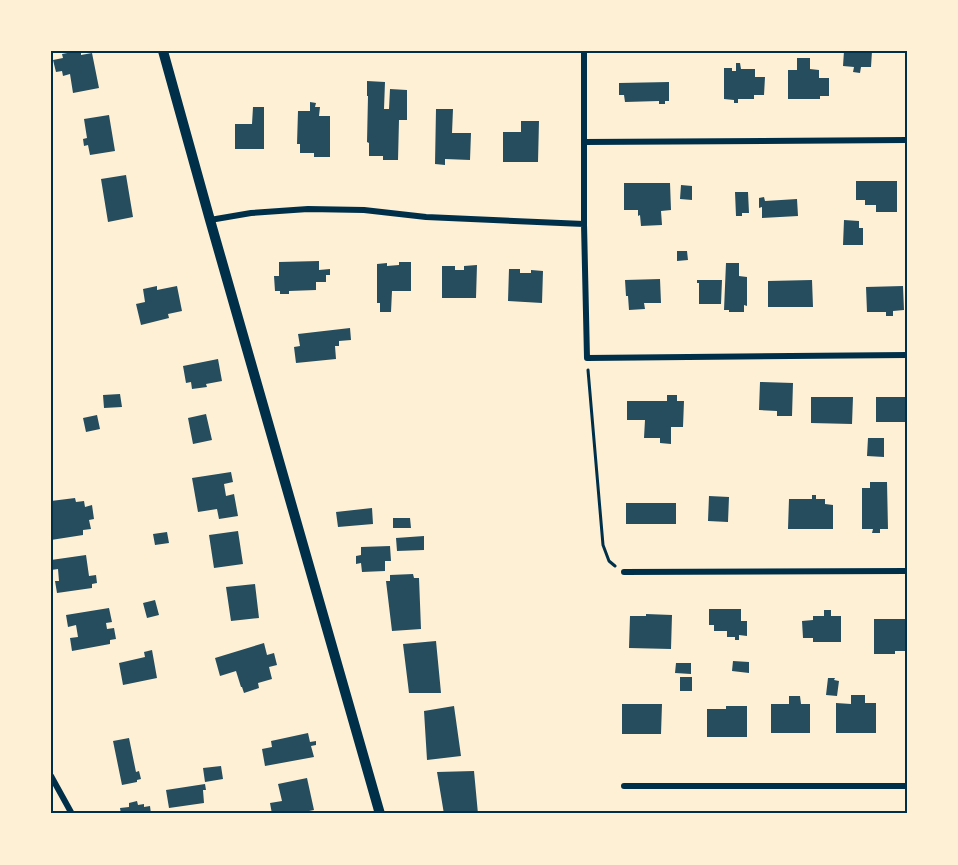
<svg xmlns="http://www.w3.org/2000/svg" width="958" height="865" viewBox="0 0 958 865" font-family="'Titillium Web',sans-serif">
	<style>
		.building { fill: #264d5e }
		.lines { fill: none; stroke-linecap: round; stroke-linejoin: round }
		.path { stroke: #003049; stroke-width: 3 }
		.minor { stroke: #003049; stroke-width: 6 }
		.tertiary { stroke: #003049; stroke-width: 10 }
		.neatline { fill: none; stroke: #003049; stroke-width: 2 }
	</style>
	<rect width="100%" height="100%" fill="#fdf0d5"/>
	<!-- building -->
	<path class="building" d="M78 51H81V55L92 53 99 88 73 93 70 74 63 76 62 71 56 72 53 60 63 58 62 54Z
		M844 51H872L871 67H861L860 73 853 72 854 67 843 66Z
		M797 58H810V69L819 70V78H829V96H820V99H788V70H797Z
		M736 63H740L741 69H755V77H765L764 95H754V99H738V103H734V100L724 99V68H732V71H736Z
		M367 81 385 82 384 109H389L390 89 407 90V120H399L398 160H383V156H369V143L367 142 368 96H367Z
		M669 82V101H665V104H659V101L625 102 624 95H619V83Z
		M310 102 316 103 315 107H320L319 116H330V157H314V153H300V144H297L298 111H310Z
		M253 107H264V149H235V124H252Z
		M436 109H453L452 133H471L470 160 445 159V165L435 164Z
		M109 115 115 151 90 155 88 145 84 146 83 139 87 138 84 119Z
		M521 121H539L538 162H503V132H521Z
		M126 175 133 217 108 222 101 179Z
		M856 181H897V212H876V205H865V200H856Z
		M624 183H670L671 210 661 211 662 225 641 226 640 215 638 216V210H624Z
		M681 185 692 186V200L680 199Z
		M735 192H748L749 213H742V216H736Z
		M764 197 765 201 797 199 798 216 762 218V207L759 208V198Z
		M844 220 859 221V228H863V245H843Z
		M677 251H687L688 260 677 261Z
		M319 261V270L330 269V275H326V282H316V290L289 291V294H280V291H275L274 276H279V262Z
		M399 262H411V291H392L391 312H380V303H377V264L387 263V266L399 265Z
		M726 263H739V276L747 277V306L744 305V312H729V310H724Z
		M477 265 476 298H442V266H455V270H464V266Z
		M509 269H520V273H531V270L543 271 542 303 508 301Z
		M660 279 661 303H644L645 309 629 310 628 296H626L625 280Z
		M697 280H722L721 304H699V283H697Z
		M812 280 813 307H768V281Z
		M157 286V290L177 286 182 311 168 314 169 318 141 325 136 304 145 302 143 289Z
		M903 286 904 310 893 311V316H886V312H867L866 287Z
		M350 328 351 340 339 341V346H335L336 359 296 363 294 347 300 346 298 334Z
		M218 359 222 381 206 384 207 387 192 389 191 382 186 383 183 366Z
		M760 382 793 383 792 416H777V411L759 410Z
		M120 394 122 407 104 408 103 395Z
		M667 395H677V401H684L683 427H671V444L660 443V438H644L645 420H627V401H667Z
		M811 397H853L852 424 811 423Z
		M876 397H907V422H876Z
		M206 414 212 440 193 444 188 418Z
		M97 415 100 429 86 432 83 418Z
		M868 438H884V457L867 456Z
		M231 472 233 482 224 484 226 496 234 494 238 516 219 519 217 509 198 512 192 478Z
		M870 482H887L888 529H880V533H872L873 529H862V488H870Z
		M812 495H816V499H825V504L833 505V529H788L789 499H812Z
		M709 496 729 497 728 522 708 521Z
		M75 498 76 502 84 501 85 507 92 505 94 519 89 520 91 529 83 530V535L51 540V501Z
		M626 503H676V524H626Z
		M372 508 373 524 338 527 336 512Z
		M393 518H410L411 528H393Z
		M238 531 243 564 214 568 209 535Z
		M167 532 169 543 155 545 153 534Z
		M424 536V550L397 551 396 538Z
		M390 546 391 561H385V571L362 572 361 563 356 564V556L361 555V547Z
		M86 555 89 576 96 575 97 583 92 584V588L57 593 55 581H59L58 569 51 570V560Z
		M413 574 414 578H419L421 629 392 631 386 581H390V575Z
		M255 584 259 618 231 621 226 587Z
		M155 600 159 615 147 618 143 603Z
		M109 608 112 622 106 623 107 629 114 628 116 639 110 640V644L72 651 70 638 78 637 76 625 68 627 66 615Z
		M709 609H741V621H747V636L739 635V640H735V637H727V631H714V625H709Z
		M824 610H831V616H841V642H813V638H803L802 621 813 620V616H824Z
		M646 614 672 615 671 649 629 648 630 616H646Z
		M874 619H906V651H895V654H874Z
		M436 641 441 693H409L403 644Z
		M264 643 267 655 274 653 277 665 269 667 272 679 258 683 259 688 244 693 242 687H241L236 671 220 676 215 658Z
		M152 650 157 678 123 685 119 663 145 657 144 652Z
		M733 661 749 662V673L732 671Z
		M676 663H691V674L675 673Z
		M680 677H692V691H680Z
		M828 678H835L834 680 839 681 837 696 826 695Z
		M851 695H865V703H876V733H836V703L851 704Z
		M789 696H800L801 704H810V733H771V704H789Z
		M622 704H662L661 734H622Z
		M454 706 461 756 427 760 424 711Z
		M726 706H747V737H707V709H726Z
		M308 733 310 742 316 741V745L311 746 314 757 265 766 262 749 272 747 271 741Z
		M129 738 136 772 139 771 141 779 137 780V782L122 785 113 741Z
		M221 766 223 779 205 782 203 768Z
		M474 771 478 814H444L437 772Z
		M307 778 314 810 294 814H272L270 803 282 801 278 784Z
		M205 784 206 790H203L204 803 169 808 166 790Z
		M137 801 138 805 144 804V807L150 806 151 814H121L120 808 129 807V803Z"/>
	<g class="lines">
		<!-- path -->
		<path class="path" d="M588 370 603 545 609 561 615 566"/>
		<!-- minor -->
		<path class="minor" d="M584 51V224L587 358 907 355
			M584 142 907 140
			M210 220 251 213 308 209 364 210 426 217 584 224
			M624 572 907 571
			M51 776 72 814
			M624 786H907"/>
		<!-- tertiary -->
		<path class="tertiary" d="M163 51 210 220 380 814"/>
	</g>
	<!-- border -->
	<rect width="958" height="865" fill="none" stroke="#fdf0d5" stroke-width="105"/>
	<rect x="52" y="52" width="854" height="760" class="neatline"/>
</svg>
